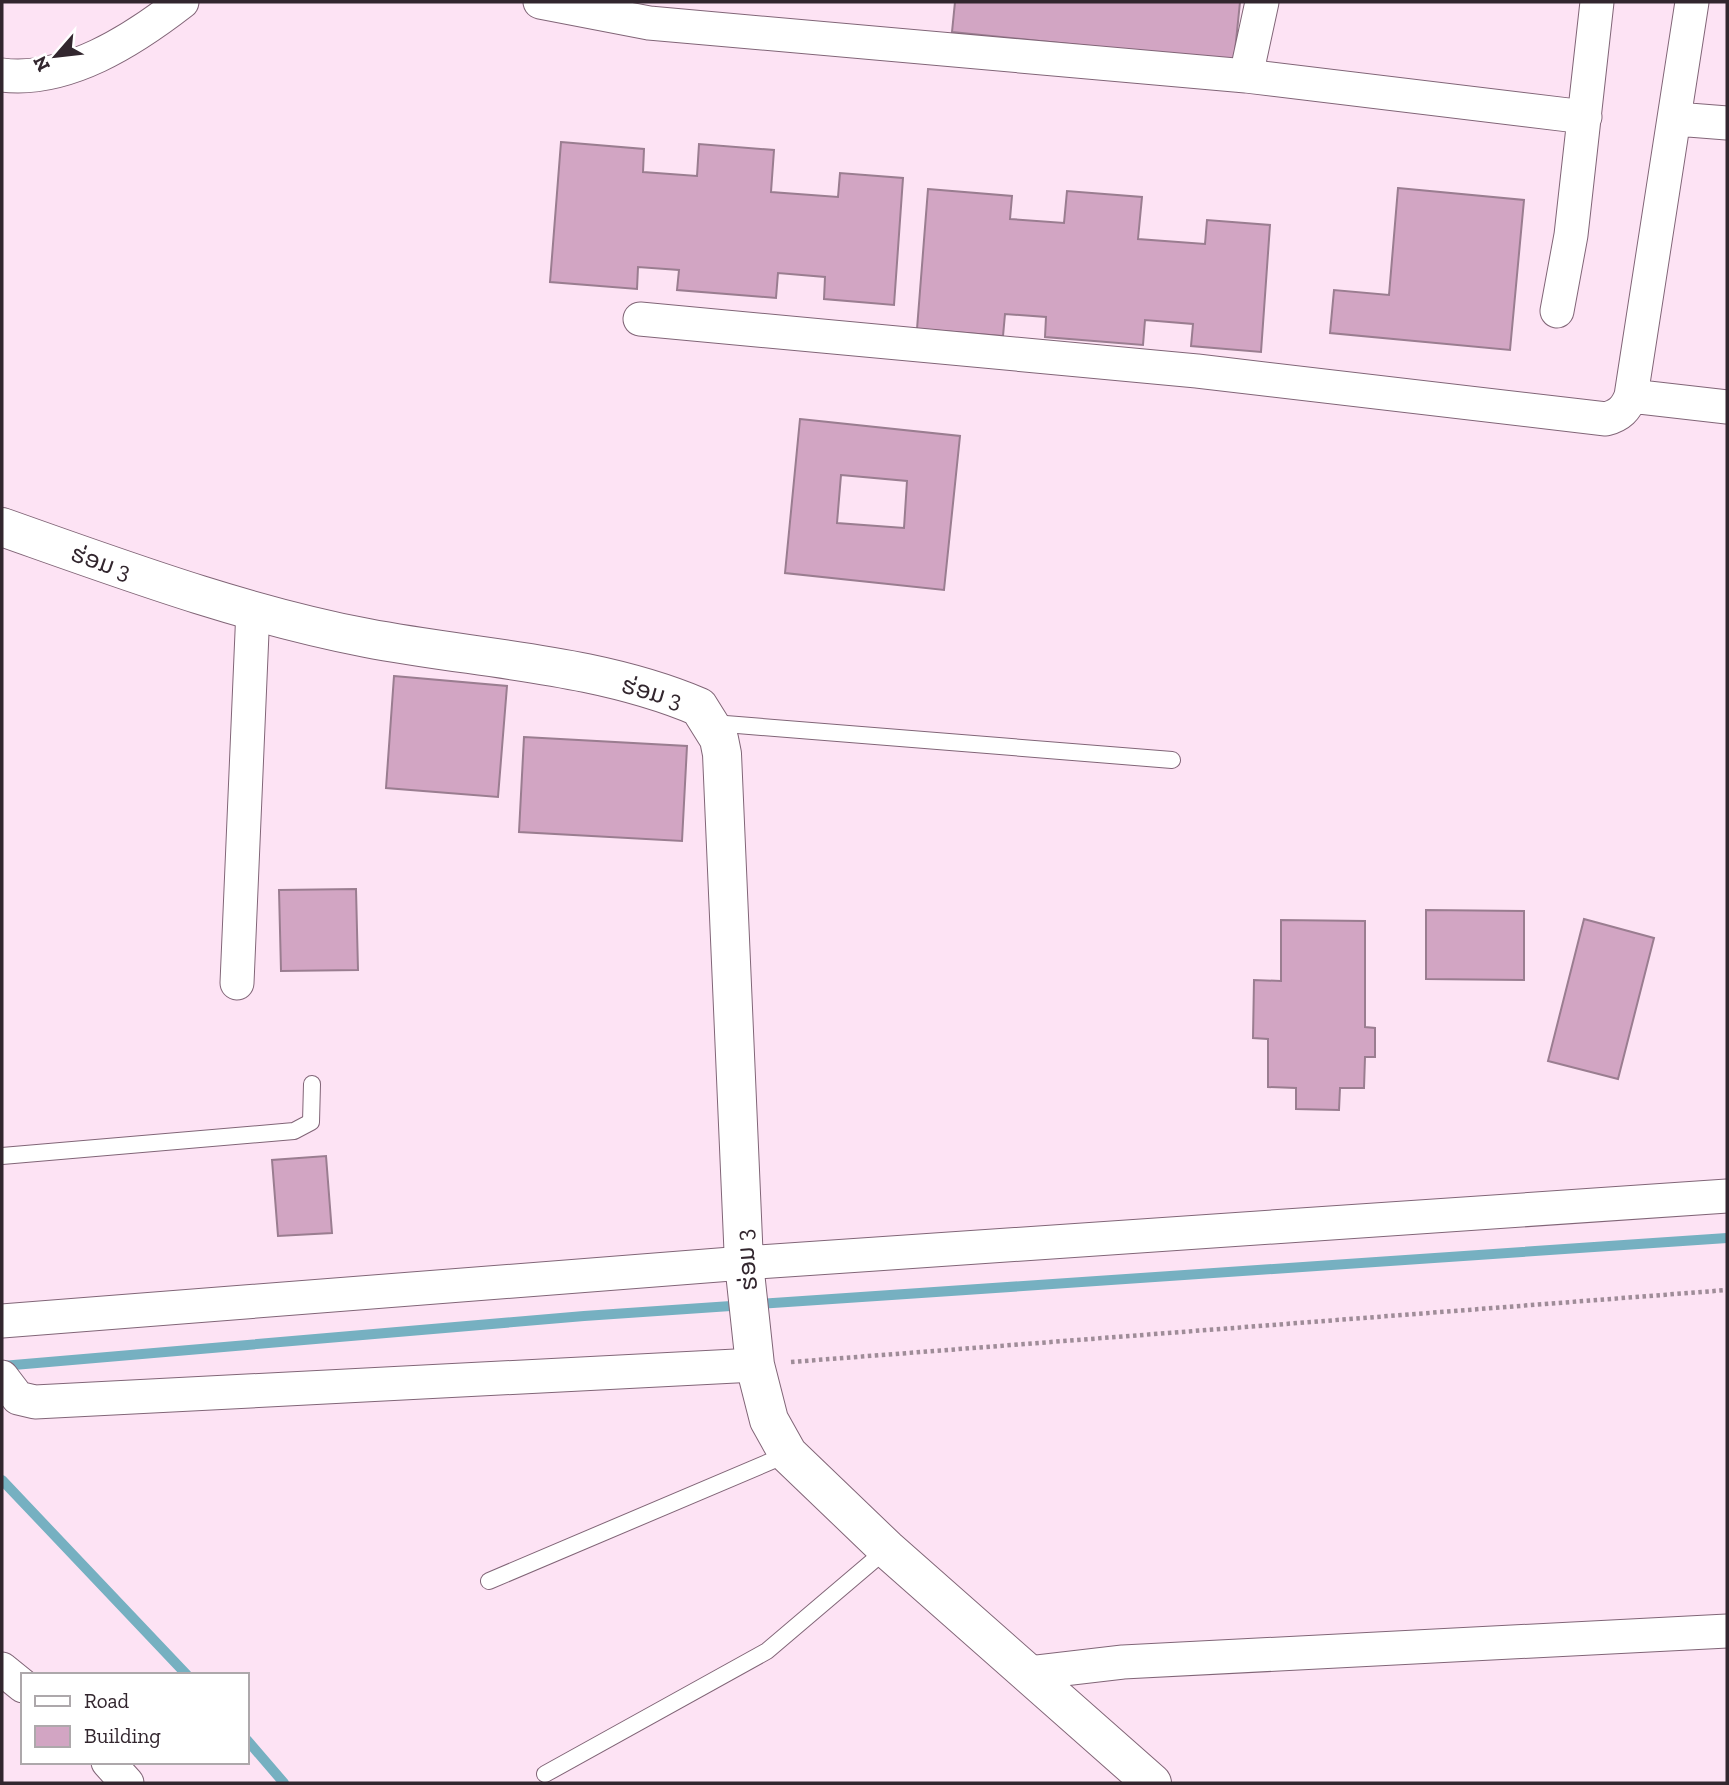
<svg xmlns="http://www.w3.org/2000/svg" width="1729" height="1785" viewBox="0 0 1729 1785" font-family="'Zilla Slab','Noto Sans Lao',serif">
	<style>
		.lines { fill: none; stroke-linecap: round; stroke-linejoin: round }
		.stream { stroke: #76b0c1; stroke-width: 10 }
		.building { fill: #d2a5c3; stroke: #9a7d90; stroke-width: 2; fill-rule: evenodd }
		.service-casing { stroke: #816577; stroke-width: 18 }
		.minor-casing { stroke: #816577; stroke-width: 35 }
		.tertiary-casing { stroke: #816577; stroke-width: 40 }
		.path { stroke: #9f8c98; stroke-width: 4.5; stroke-dasharray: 3.5 3.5; stroke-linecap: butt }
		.service { stroke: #fff; stroke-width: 16 }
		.minor { stroke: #fff; stroke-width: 33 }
		.tertiary { stroke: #fff; stroke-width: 38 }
		.labels { text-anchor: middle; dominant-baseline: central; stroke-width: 5; stroke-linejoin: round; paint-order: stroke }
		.street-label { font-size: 24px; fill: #32262e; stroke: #fff }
	</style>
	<rect width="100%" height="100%" fill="#fde3f4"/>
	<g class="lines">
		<!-- stream -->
		<path class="stream" d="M2 1366 584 1316 1727 1238
			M2 1480 187 1675
			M247 1740 284 1783"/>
	</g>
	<!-- building -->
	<path class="building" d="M955 2H1240L1234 61 952 32Z
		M561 142 644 149 643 172 697 176 699 144 774 150 771 192 838 197 840 173 903 178 894 305 824 299 825 277 778 273 776 298 677 290 679 270 638 267 637 289 550 282Z
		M1398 188 1524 200 1510 350 1330 333 1334 290 1389 295Z
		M928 189 1012 196 1010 219 1064 223 1067 191 1142 197 1138 239 1205 244 1207 220 1270 225 1261 352 1191 346 1193 324 1145 320 1143 345 1045 337 1046 317 1005 314 1003 336 917 329Z
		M800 419 960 436 944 590 785 573ZM841 475 907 481 904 528 837 523Z
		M394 676 507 686 498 797 386 788Z
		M524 737 687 746 682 841 519 832Z
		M356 889 358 970 281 971 279 890Z
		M1426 910 1524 911V980L1426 979Z
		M1584 919 1654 938 1618 1079 1548 1061Z
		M1281 920 1365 921V1027L1375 1028V1057H1365L1364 1088H1340L1339 1110 1296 1109V1088L1268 1087V1039L1253 1038 1254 980 1281 981Z
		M326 1156 332 1233 278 1236 272 1160Z"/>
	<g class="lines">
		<!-- service casing -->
		<g class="service-casing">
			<path id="service" d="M713 723 1172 760
				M2 1156 294 1131 311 1122 312 1084
				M489 1581 788 1454
				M545 1774 767 1651 887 1549"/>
		</g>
		<!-- minor casing -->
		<g class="minor-casing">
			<path id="minor" d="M540 2 649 23 1246 76 1585 117
				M2 75C67 83 133 40 182 2
				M1246 76 1262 2
				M1676 119 1727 123
				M1557 311 1571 235 1597 2
				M640 319 1197 371 1606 419C1620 415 1626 409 1631 396L1692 2
				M1631 396 1727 407
				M237 983 253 609
				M2 1321 744 1263 1727 1196
				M2 1377 18 1398 35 1402 755 1365
				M2 1669 23 1686
				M1029 1673 1123 1662 1727 1631
				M108 1762 127 1783"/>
		</g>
		<!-- tertiary casing -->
		<g class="tertiary-casing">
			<path id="tertiary" d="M2 527C121 569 242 614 367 638 476 659 596 663 699 707L719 739 722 754 744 1263 755 1365 769 1420 788 1454 887 1549 1152 1783"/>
		</g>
		<!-- path -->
		<path class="path" d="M791 1362 1727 1290"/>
		<!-- service -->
		<use href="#service" class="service"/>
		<!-- minor -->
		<use href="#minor" class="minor"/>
		<!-- tertiary -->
		<use href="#tertiary" class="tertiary"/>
	</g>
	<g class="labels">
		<!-- street labels -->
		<g class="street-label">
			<text transform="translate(101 562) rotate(19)">ຮ່ອມ 3</text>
			<text transform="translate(652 692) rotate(16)">ຮ່ອມ 3</text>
			<text transform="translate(746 1260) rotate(-95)">ຮ່ອມ 3</text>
		</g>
	</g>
	<!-- border -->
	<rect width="1729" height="1785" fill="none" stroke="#32262e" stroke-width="7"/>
	<!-- legend -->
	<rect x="21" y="1673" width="228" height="91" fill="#ffffff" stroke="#ada8ab" stroke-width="2"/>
	<rect x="35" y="1696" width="35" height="10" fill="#ffffff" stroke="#ada8ab" stroke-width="2"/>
	<text x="84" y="1708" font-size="21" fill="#32262e">Road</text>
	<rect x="35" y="1726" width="35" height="21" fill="#d2a5c3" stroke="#ada8ab" stroke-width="2"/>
	<text x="84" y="1743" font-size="21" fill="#32262e">Building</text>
	<!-- north arrow -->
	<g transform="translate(56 56) rotate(242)" stroke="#ffffff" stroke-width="5" paint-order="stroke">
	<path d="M0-5L12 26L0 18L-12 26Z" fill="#32262e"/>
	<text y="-10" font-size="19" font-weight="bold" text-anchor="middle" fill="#32262e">N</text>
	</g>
</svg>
